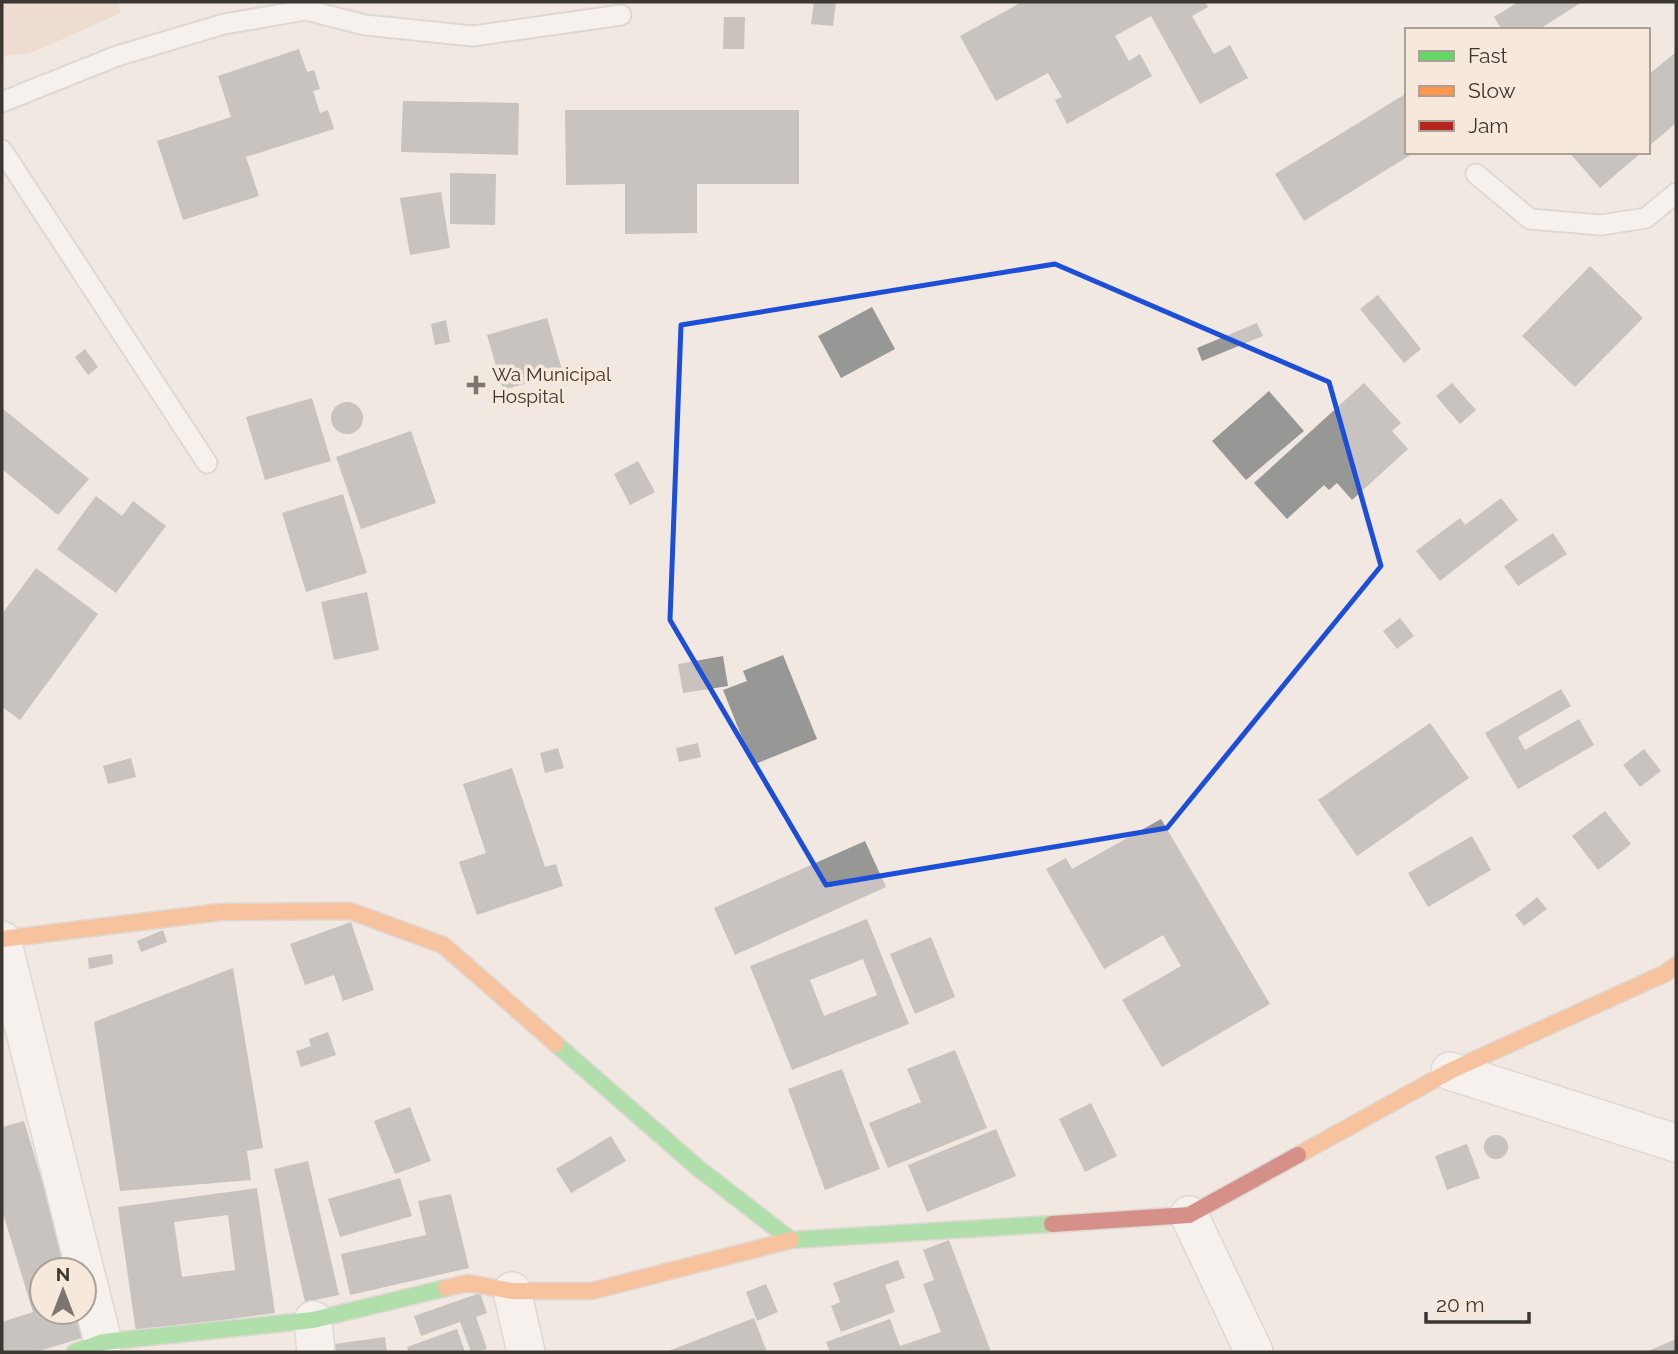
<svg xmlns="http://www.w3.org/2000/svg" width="1678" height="1354" viewBox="0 0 1678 1354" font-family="Raleway,sans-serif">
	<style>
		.green { fill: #e8cfb9 }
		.building { fill: #979795; fill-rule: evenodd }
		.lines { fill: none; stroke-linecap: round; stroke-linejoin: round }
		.lane-casing { stroke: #cbc5bf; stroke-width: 23 }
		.street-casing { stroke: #cbc5bf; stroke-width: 40 }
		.fast-casing { stroke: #cbc5bf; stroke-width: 19 }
		.slow-casing { stroke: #cbc5bf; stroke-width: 19 }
		.jam-casing { stroke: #cbc5bf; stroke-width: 19 }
		.lane { stroke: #fdfcfa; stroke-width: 19 }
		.street { stroke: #fdfcfa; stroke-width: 37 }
		.fast { stroke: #63d668; stroke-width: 16 }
		.slow { stroke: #ff974d; stroke-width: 16 }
		.jam { stroke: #b3261e; stroke-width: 16 }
		.marked { fill: none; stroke: #1d4ed8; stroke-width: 5; stroke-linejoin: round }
		.poi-dot { fill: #7c756f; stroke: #f6e8db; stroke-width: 2.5 }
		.labels { text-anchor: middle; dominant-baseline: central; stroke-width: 7; stroke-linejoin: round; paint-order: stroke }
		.poi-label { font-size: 19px; fill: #3d3732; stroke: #f6e8db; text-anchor: start }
	</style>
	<rect width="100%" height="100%" fill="#f0e8e1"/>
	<!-- green -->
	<path class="green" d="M2 2H118L121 13 33 52 2 57Z"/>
	<!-- building -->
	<path class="building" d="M814 2H836L833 26 811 24Z
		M1022 2H1205L1208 7 1192 16 1214 54 1230 45 1248 78 1200 104 1151 16 1115 36 1129 61 1140 54 1152 76 1067 124 1055 100 1062 97 1048 73 996 101 960 36Z
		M1518 2H1582L1538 30H1502L1494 17Z
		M724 17H745L744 49H723Z
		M299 49 307 72 314 70 320 89 313 91 320 113 328 110 334 129 246 157 259 196 183 220 157 141 231 117 218 76Z
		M1676 52V123L1648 147V75Z
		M1407 93V152H1415L1304 221 1275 174Z
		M403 101 519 103 518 155 401 152Z
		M565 110H799V184H697V233L625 234V184L566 185Z
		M1569 152H1642L1600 188Z
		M450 173 496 174 495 225 450 224Z
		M441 192 450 248 410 255 400 198Z
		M1590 266 1643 318 1575 387 1522 336Z
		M1378 295 1421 349 1404 363 1360 309Z
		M872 307 895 349 841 378 818 336Z
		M547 318 563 373 503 390 487 335Z
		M446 320 450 342 435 345 431 324Z
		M1257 323 1263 336 1202 361 1197 348Z
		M85 349 98 367 88 375 75 357Z
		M1364 383 1401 423 1392 431 1408 449 1352 500 1337 483 1329 490 1324 485 1287 519 1254 483Z
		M1452 383 1476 410 1460 424 1436 396Z
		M1269 391 1304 431 1246 480 1212 441Z
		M312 398 331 461 265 480 246 417Z
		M331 418a16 16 0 1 1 32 0a16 16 0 1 1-32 0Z
		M2 408 89 479 58 515 2 469Z
		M411 431 436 503 361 529 336 457Z
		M638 461 655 492 630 505 614 474Z
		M343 494 367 573 306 592 282 513Z
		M96 496 122 516 133 501 166 526 116 593 57 549Z
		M1501 498 1518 520 1440 581 1416 551 1460 518 1465 525Z
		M1553 533 1567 554 1518 586 1504 566Z
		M36 568 98 614 20 720 2 707V614Z
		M367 592 379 650 334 660 321 602Z
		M1400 618 1414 636 1397 649 1383 631Z
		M783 655 817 739 753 765 723 690 747 681 743 671Z
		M723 656 728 686 683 693 678 664Z
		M1561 689 1571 706 1518 737 1525 750 1579 719 1594 745 1518 789 1485 733Z
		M1430 723 1469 778 1357 856 1318 800Z
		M698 743 701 757 679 762 676 748Z
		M558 748 564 768 545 773 540 753Z
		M1644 749 1661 771 1640 787 1623 765Z
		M131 758 136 777 108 784 103 766Z
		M512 768 545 867 556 864 563 886 477 915 459 862 486 853 463 784Z
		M1605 811 1631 844 1598 870 1572 836Z
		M1161 819 1270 1004 1162 1067 1122 1000 1181 966 1163 935 1104 969 1046 869 1066 858 1072 869Z
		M1472 836 1491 870 1428 907 1408 873Z
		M865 841 886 887 735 955 714 908Z
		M1537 897 1547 909 1524 926 1515 915Z
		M867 919 909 1024 792 1070 750 966ZM863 959 877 995 824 1016 810 980Z
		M351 922 374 990 343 1001 334 975 305 985 290 944Z
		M163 930 167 942 141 952 137 941Z
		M931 937 955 997 915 1014 890 954Z
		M112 954 113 964 89 969 88 958Z
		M233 968 263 1148 247 1151 251 1180 120 1191 94 1022Z
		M328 1032 336 1055 301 1067 296 1051 311 1046 309 1039Z
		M955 1050 987 1128 888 1168 869 1123 921 1102 907 1069Z
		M842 1069 880 1169 825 1190 788 1089Z
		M1091 1103 1117 1156 1085 1172 1059 1119Z
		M410 1107 431 1161 395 1174 374 1121Z
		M24 1121 69 1270H42V1312H82L89 1336 36 1352H2V1322L33 1312 2 1210V1127Z
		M996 1129 1016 1176 927 1212 908 1165Z
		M1484 1147a12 12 0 1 1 24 0a12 12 0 1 1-24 0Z
		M611 1136 626 1161 571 1193 556 1169Z
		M1467 1144 1480 1178 1447 1190 1435 1156Z
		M308 1161 339 1295 305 1302 274 1169Z
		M400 1178 412 1216 340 1237 328 1199Z
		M257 1188 275 1313 136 1332 118 1207ZM228 1215 235 1270 182 1277 174 1222Z
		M451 1194 469 1268 350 1295 341 1254 426 1235 418 1201Z
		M949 1240 991 1352H830L826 1342 890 1319 900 1346 941 1332 923 1284 934 1280 923 1250Z
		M898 1260 905 1278 885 1285 895 1312 841 1332 831 1306 840 1302 833 1283Z
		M766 1284 778 1312 757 1321 746 1292Z
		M480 1293 487 1313 476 1317 487 1349 471 1352 460 1322 421 1336 414 1316Z
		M754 1318 767 1352H666Z
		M457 1329 465 1352H409L407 1347Z
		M385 1337 387 1352H321L320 1346Z
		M1676 1339V1352H1646Z"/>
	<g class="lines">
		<!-- lane casing -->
		<g class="lane-casing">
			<path id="lane" d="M2 102 117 56 224 24 306 10 365 25 473 36 621 15
				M2 150 207 463
				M1476 174 1530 219 1601 225 1646 218 1676 193"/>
		</g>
		<!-- street casing -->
		<g class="street-casing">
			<path id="street" d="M2 940 103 1342
				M1450 1071 1676 1143
				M1189 1215 1254 1352
				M512 1291 526 1352
				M313 1320 316 1352"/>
		</g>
		<!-- fast casing -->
		<g class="fast-casing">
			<path id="fast" d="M556 1044 698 1168 791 1240 1052 1224
				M75 1352 103 1342 313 1320 446 1288"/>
		</g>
		<!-- slow casing -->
		<g class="slow-casing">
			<path id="slow" d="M2 939 221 912 350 911 443 945 556 1044
				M1298 1155 1450 1071 1666 973 1676 965
				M446 1288 468 1283 512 1291H592L791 1240"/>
		</g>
		<!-- jam casing -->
		<g class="jam-casing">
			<path id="jam" d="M1052 1224 1189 1215 1298 1155"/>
		</g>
		<!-- lane -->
		<use href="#lane" class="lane"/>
		<!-- street -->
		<use href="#street" class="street"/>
		<!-- fast -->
		<use href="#fast" class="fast"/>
		<!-- slow -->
		<use href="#slow" class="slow"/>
		<!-- jam -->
		<use href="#jam" class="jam"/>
	</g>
	<!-- marked area -->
	<path d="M0 0H1678V1354H0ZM1055 264 1329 382 1381 566 1167 828 826 885 670 620 681 325Z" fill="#f0e8e1" fill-opacity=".55" fill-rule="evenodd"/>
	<path class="marked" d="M1055 264 1329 382 1381 566 1167 828 826 885 670 620 681 325Z"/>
	<!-- markers -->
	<path class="poi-dot" d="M472.5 374.5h7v7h7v7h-7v7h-7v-7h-7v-7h7z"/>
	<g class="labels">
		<!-- poi labels -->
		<g class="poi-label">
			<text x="492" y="374">Wa Municipal<tspan x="492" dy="22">Hospital</tspan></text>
		</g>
	</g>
	<!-- border -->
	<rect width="1678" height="1354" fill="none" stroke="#3d3732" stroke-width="7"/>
	<!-- legend -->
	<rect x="1405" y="28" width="245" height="126" fill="#f6e8db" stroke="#aca197" stroke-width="2"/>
	<rect x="1419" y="51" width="35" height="10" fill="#63d668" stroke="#aca197" stroke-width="2"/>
	<text x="1468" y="63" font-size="21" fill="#3d3732">Fast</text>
	<rect x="1419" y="86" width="35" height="10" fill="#ff974d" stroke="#aca197" stroke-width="2"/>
	<text x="1468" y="98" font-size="21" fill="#3d3732">Slow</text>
	<rect x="1419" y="121" width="35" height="10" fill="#b3261e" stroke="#aca197" stroke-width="2"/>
	<text x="1468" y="133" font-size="21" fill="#3d3732">Jam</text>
	<!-- north arrow -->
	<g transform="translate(63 1291)"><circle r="33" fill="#f6e8db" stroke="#aca197" stroke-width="2"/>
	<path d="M0-5L12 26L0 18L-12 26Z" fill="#7c756f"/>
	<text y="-10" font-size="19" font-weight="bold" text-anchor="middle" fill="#3d3732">N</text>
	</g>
	<!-- scale -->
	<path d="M1426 1312v10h103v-10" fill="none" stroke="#3d3732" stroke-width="3.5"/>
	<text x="1436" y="1312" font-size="21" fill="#3d3732" stroke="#f6e8db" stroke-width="5" paint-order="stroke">20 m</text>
</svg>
